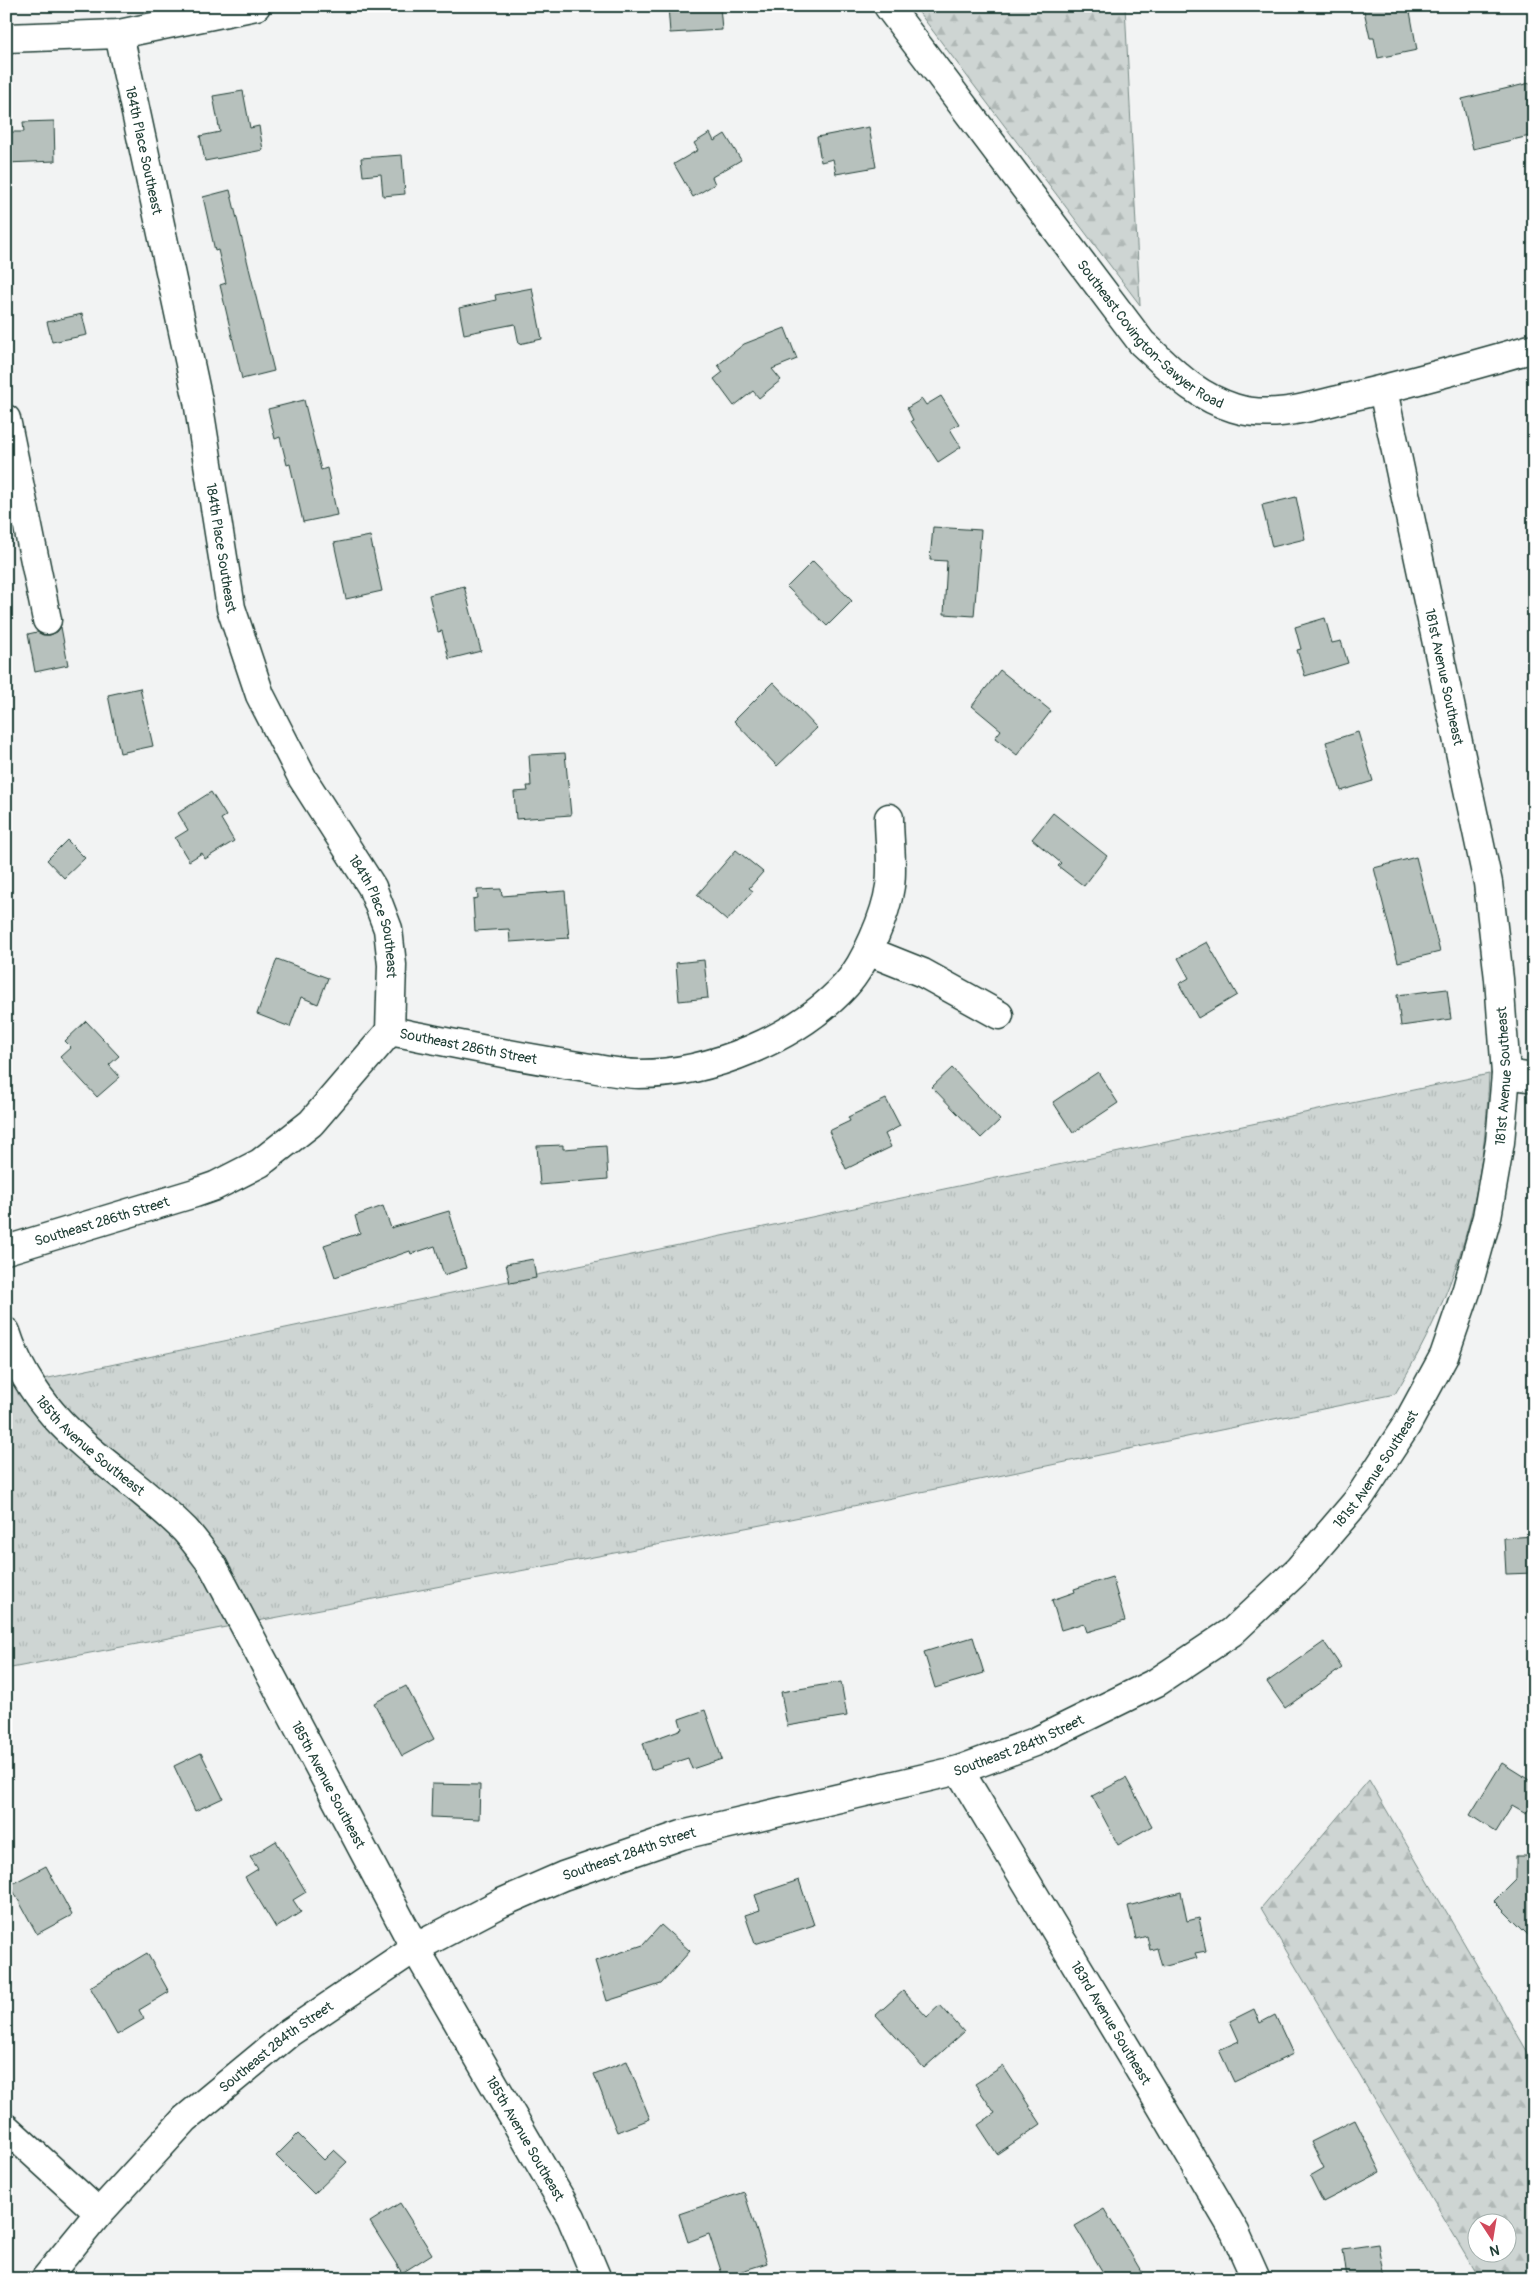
<svg xmlns="http://www.w3.org/2000/svg" width="1540" height="2285" viewBox="0 0 1540 2285" font-family="Pangolin,sans-serif">
	<style>
		.grass { fill: url(#grass-tufts); stroke: #768984 }
		.forest { fill: url(#forest-firs); stroke: #768984; fill-rule: evenodd }
		.building { fill: #b7c1bd; stroke: #1f3d34 }
		.lines { fill: none; stroke-linecap: round; stroke-linejoin: round }
		.minor-casing { stroke: #1f3d34; stroke-width: 31 }
		.minor { stroke: #fff; stroke-width: 28 }
		.labels { text-anchor: middle; dominant-baseline: central; stroke-width: 4; stroke-linejoin: round; paint-order: stroke }
		.street-label { font-size: 14px; fill: #1f3d34; stroke: #fff }
	</style>
	<defs>
		<pattern id="grass-tufts" width="24" height="20" patternUnits="userSpaceOnUse" patternTransform="scale(1.25)"><rect width="24" height="20" fill="#ced5d3"/><path d="M3 7l-1-3M5 7V3M7 7l1-3M15 17l-1-3M17 17v-4M19 17l1-3" fill="none" stroke="#b0b8b6"/></pattern>
		<pattern id="forest-firs" width="22" height="20" patternUnits="userSpaceOnUse" patternTransform="scale(1.25)"><rect width="22" height="20" fill="#ced5d3"/><path d="M5 1l3.5 6h-7zM16 11l3.5 6h-7z" fill="#b0b8b6"/></pattern>
	</defs>
	<rect width="100%" height="100%" fill="#f2f3f3"/>
	<filter id="ink" filterUnits="userSpaceOnUse"><feTurbulence type="fractalNoise" baseFrequency=".02" numOctaves="2"/><feDisplacementMap in="SourceGraphic" scale="10" xChannelSelector="R" yChannelSelector="G"/><feConvolveMatrix kernelMatrix="1 2 1 2 8 2 1 2 1" color-interpolation-filters="sRGB"/></filter>
	<g filter="url(#ink)">
		<!-- grass -->
		<path class="grass" d="M1489 1074C1485 1196 1458 1290 1395 1394L761 1525 6 1669V1387Z"/>
		<!-- forest -->
		<path class="forest" d="M914 6H1125L1140 305Z
			M1369 1780 1534 2063V2279H1480L1261 1908ZM1478 2222H1508V2252H1478Z"/>
		<!-- building -->
		<path class="building" d="M668 6H720L722 30 670 33Z
			M1363 6H1409L1417 50 1378 58 1374 38H1370Z
			M1534 82V135L1473 149 1462 99Z
			M243 91 250 128 259 126 263 150 205 161 200 136 220 132 213 96Z
			M54 121 55 161 6 163V132H24L23 122Z
			M869 127 876 167 836 174 833 159 821 162 817 137Z
			M710 133 714 141 725 134 741 160 712 177 715 184 693 197 674 164 698 150 694 143Z
			M402 155 405 194 383 196 381 174 363 176 361 158Z
			M230 190 274 371 242 379 220 285 226 283 218 250 215 251 203 197Z
			M532 288 542 339 519 344 515 324 464 334 459 308 496 300 495 295Z
			M82 314 87 335 52 342 47 322Z
			M785 328 797 359 772 369 781 380 759 398 753 391 734 406 714 379 723 372 718 365 744 344Z
			M941 396 959 424 950 429 961 447 938 462 911 421 913 420 907 408 922 399 926 405Z
			M304 400 321 470 327 468 337 515 303 522 290 464 287 465 280 437 275 439 268 409Z
			M1296 497 1305 539 1272 547 1262 505Z
			M933 527 981 530 974 616 944 614 947 561 930 560Z
			M370 536 382 591 346 599 334 543Z
			M813 561 852 601 827 626 787 587Z
			M464 586 481 651 449 659 442 631 438 632 429 595Z
			M1325 618 1332 643 1341 641 1348 663 1305 676 1297 650 1301 649 1295 627Z
			M61 627 68 665 35 672 28 634 37 632 43 635H50L57 632Z
			M1000 670 1051 711 1017 755 995 738 1001 730 972 706Z
			M773 682 817 728 777 766 734 721Z
			M140 688 153 746 120 753 108 695Z
			M1358 732 1373 781 1341 791 1326 742Z
			M565 753 571 815 516 819 514 792 528 791 527 786H531L529 755Z
			M211 792 226 816 221 819 234 841 205 859 202 853 189 861 175 838 188 830 178 813Z
			M1053 813 1107 856 1084 886 1058 866 1061 863 1032 839Z
			M67 840 85 858 64 878 47 860Z
			M736 850 763 872 749 888 753 891 727 921 697 895Z
			M1416 857 1440 952 1398 962 1374 868Z
			M501 889 502 896 565 891 569 938 510 942 509 929 475 931 473 899 478 898 477 890Z
			M1207 942 1237 995 1198 1018 1179 984 1189 978 1178 958Z
			M277 959 328 978 318 1004 301 997 290 1027 257 1014Z
			M704 960 708 998 679 1001 676 963Z
			M1447 989 1451 1019 1401 1026 1397 995Z
			M86 1021 119 1056 109 1065 120 1077 97 1097 60 1057 71 1047 65 1041Z
			M952 1068 1000 1120 981 1138 932 1087Z
			M1098 1072 1118 1103 1073 1133 1053 1102Z
			M886 1099 900 1126 885 1134 891 1147 846 1169 829 1131 850 1121 848 1117Z
			M563 1145V1149L606 1146 608 1179 540 1185 537 1146Z
			M383 1206 391 1228 449 1211 466 1268 444 1275 435 1246 411 1254 410 1251 335 1277 324 1245 360 1233 355 1216Z
			M533 1259 536 1278 510 1283 506 1264Z
			M1534 1536V1573L1506 1574 1504 1538Z
			M1112 1577 1125 1621 1087 1632 1084 1623 1061 1630 1052 1600 1075 1592 1074 1589Z
			M973 1637 984 1673 935 1688 924 1652Z
			M1324 1642 1342 1668 1285 1708 1267 1682Z
			M841 1682 847 1716 787 1726 781 1692Z
			M406 1686 434 1739 402 1756 374 1703Z
			M705 1710 722 1759 692 1769 688 1758 651 1770 643 1743 682 1729 679 1719Z
			M201 1753 223 1798 195 1811 174 1766Z
			M1502 1763 1534 1783V1801L1526 1814 1512 1806 1496 1832 1470 1815Z
			M1126 1778 1152 1826 1118 1845 1092 1796Z
			M432 1784 480 1785 479 1819 431 1817Z
			M276 1841 306 1892 293 1900 301 1912 276 1928 245 1877 258 1869 250 1857Z
			M1516 1856H1534V1941L1494 1901 1516 1879Z
			M46 1866 72 1915 37 1934 10 1885Z
			M799 1880 814 1925 755 1944 745 1915 760 1910 755 1895Z
			M1181 1892 1187 1921 1199 1918 1206 1951 1195 1953 1197 1958 1162 1967 1157 1948 1150 1950 1147 1936 1136 1939 1128 1906Z
			M661 1925 690 1951 661 1984 607 2001 595 1961 643 1945Z
			M147 1953 169 1992 139 2010 144 2019 117 2035 90 1987Z
			M903 1991 927 2017 940 2005 964 2032 924 2068 876 2015Z
			M1254 2009 1260 2023 1275 2015 1293 2054 1234 2082 1219 2050 1239 2041 1230 2021Z
			M627 2061 650 2119 617 2132 594 2074Z
			M1003 2066 1041 2124 997 2154 978 2125 995 2113 975 2084Z
			M1355 2120 1381 2172 1323 2202 1310 2176 1324 2168 1311 2142Z
			M298 2134 324 2160 334 2150 347 2162 314 2194 276 2156Z
			M744 2192 767 2263 723 2277 709 2234 688 2242 679 2214Z
			M400 2203 432 2254 402 2273 370 2222Z
			M1104 2209 1141 2271 1128 2279H1107L1075 2226Z
			M1378 2244 1384 2279H1347L1343 2249Z"/>
		<g class="lines">
			<!-- minor casing -->
			<g class="minor-casing">
				<g id="minor">
					<path id="s1" d="M888 6 1142 343C1173 371 1193 395 1234 408 1272 420 1313 406 1350 397 1412 383 1473 365 1534 348"/>
					<path id="s2" d="M119 34 198 401 231 608 260 695 303 779 372 887 388 929 392 965 390 1031"/>
					<path d="M6 38 119 34 256 6"/>
					<path d="M6 419 47 620"/>
					<path d="M868 951 923 973 999 1015"/>
					<path d="M1506 1074 1534 1078"/>
					<path id="s3" d="M6 1250 195 1193 215 1186 260 1163 311 1123 390 1031C453 1043 516 1057 579 1066 599 1069 620 1074 639 1074 710 1074 798 1038 846 985 865 964 886 915 890 886 893 865 889 840 889 818"/>
					<path id="s4" d="M6 1332C38 1432 117 1462 185 1530 195 1541 204 1554 213 1566L415 1948 571 2217 597 2279"/>
					<path id="s5" d="M959 1770 1151 2089 1235 2232 1256 2279"/>
					<path d="M6 2128 99 2213"/>
					<path id="s6" d="M45 2279 99 2213 185 2119 289 2033 415 1948 501 1903 563 1876 682 1835 959 1770 1035 1742 1157 1682 1232 1632 1298 1570 1357 1501 1406 1426 1444 1356 1467 1289 1487 1217 1500 1142 1506 1074 1499 979 1488 883 1383 390"/>
				</g>
			</g>
			<!-- minor -->
			<use href="#minor" class="minor"/>
		</g>
	</g>
	<g class="labels">
		<!-- street labels -->
		<g class="street-label">
			<text stroke="none"><textPath href="#s2" startOffset="119">184th Place Southeast</textPath></text>
			<text stroke="none"><textPath href="#s1" startOffset="422">Southeast Covington-Sawyer Road</textPath></text>
			<text stroke="none"><textPath href="#s2" startOffset="524">184th Place Southeast</textPath></text>
			<text transform="translate(1444 677) rotate(78)">181st Avenue Southeast</text>
			<text stroke="none"><textPath href="#s2" startOffset="928">184th Place Southeast</textPath></text>
			<text stroke="none"><textPath href="#s3" startOffset="535">Southeast 286th Street</textPath></text>
			<text stroke="none"><textPath href="#s6" startOffset="2020">181st Avenue Southeast</textPath></text>
			<text stroke="none"><textPath href="#s3" startOffset="100">Southeast 286th Street</textPath></text>
			<text stroke="none"><textPath href="#s4" startOffset="144">185th Avenue Southeast</textPath></text>
			<text stroke="none"><textPath href="#s6" startOffset="1600">181st Avenue Southeast</textPath></text>
			<text stroke="none"><textPath href="#s6" startOffset="1139">Southeast 284th Street</textPath></text>
			<text stroke="none"><textPath href="#s4" startOffset="564">185th Avenue Southeast</textPath></text>
			<text stroke="none"><textPath href="#s6" startOffset="734">Southeast 284th Street</textPath></text>
			<text stroke="none"><textPath href="#s5" startOffset="295">183rd Avenue Southeast</textPath></text>
			<text stroke="none"><textPath href="#s6" startOffset="329">Southeast 284th Street</textPath></text>
			<text stroke="none"><textPath href="#s4" startOffset="969">185th Avenue Southeast</textPath></text>
		</g>
	</g>
	<!-- margin -->
	<rect width="1540" height="2285" fill="none" stroke="#fff" stroke-width="25"/>
	<rect x="12" y="12" width="1515" height="2260" fill="none" stroke="#1f3d34" stroke-width="2" filter="url(#ink)"/>
	<!-- north arrow -->
	<g transform="translate(1492 2238) rotate(168)"><circle r="24" fill="#ffffff" stroke="#a5b1ae"/>
	<path d="M0-4L9 19L0 12L-9 19Z" fill="#d1495b"/>
	<text y="-8" font-size="14" font-weight="bold" text-anchor="middle" fill="#1f3d34">N</text>
	</g>
</svg>
